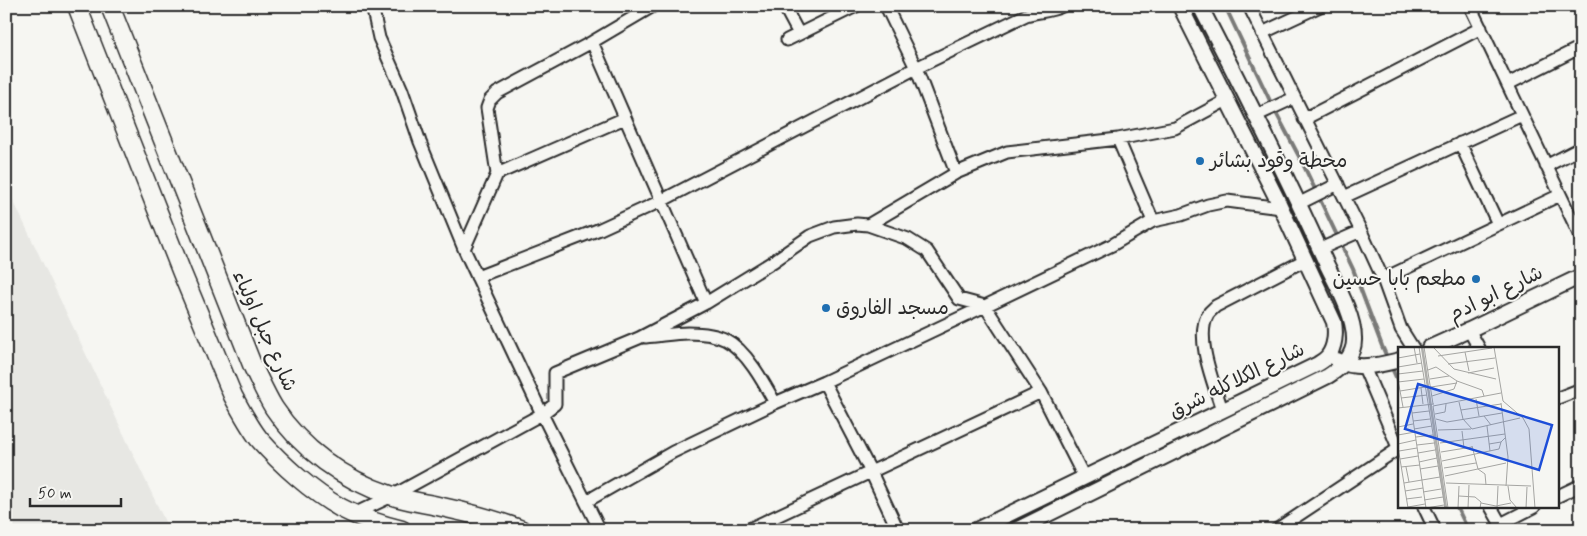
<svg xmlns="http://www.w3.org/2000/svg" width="1587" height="536" viewBox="0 0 1587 536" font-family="Mynerve,'Playpen Sans Arabic',sans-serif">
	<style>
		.built { fill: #e7e7e3 }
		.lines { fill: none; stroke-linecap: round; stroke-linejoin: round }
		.stream { stroke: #7a7a78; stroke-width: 4 }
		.minor-casing { stroke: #2b2b2b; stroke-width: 15 }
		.tertiary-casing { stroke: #2b2b2b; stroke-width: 18 }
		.trunk-casing { stroke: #2b2b2b; stroke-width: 21 }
		.minor { stroke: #f6f6f2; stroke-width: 11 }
		.tertiary { stroke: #f6f6f2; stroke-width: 14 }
		.trunk { stroke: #f6f6f2; stroke-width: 18 }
		.poi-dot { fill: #1f6fb2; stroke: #f6f6f2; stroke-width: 2 }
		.labels { text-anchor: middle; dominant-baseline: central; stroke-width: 4; stroke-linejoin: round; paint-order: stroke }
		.poi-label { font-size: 20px; fill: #2b2b2b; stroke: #f6f6f2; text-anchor: start }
		.street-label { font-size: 20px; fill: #2b2b2b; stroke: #f6f6f2 }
		.inset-river { fill: none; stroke: #aeaeab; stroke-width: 2.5 }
		.inset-road { fill: none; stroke: #a5a5a2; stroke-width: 1 }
		.view { fill: #1d4ed8; fill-opacity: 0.15; stroke: #1d4ed8; stroke-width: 2.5 }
		.inset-edge { fill: none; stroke: #2b2b2b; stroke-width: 2.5 }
	</style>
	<rect width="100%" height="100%" fill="#f6f6f2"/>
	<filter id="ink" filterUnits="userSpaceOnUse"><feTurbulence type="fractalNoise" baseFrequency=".02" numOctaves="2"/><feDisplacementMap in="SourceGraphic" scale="10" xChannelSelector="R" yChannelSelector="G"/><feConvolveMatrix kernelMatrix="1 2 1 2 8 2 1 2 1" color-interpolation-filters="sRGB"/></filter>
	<g filter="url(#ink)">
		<!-- built -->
		<path class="built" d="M6 185 169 530H6Z"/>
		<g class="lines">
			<!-- stream -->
			<path class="stream" d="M1225 6 1272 105 1302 162 1353 269 1382 346 1400 386
				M1457 507 1468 530"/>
			<!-- minor casing -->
			<g class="minor-casing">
				<path id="minor" d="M372 6 379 38 402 90 420 142 464 249 542 414 600 530
					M784 6 799 34
					M886 6 916 68 956 173
					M1249 6 1361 231 1383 279 1401 329 1413 348
					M1470 6 1581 238
					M1262 33 1320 6
					M787 40 856 6
					M592 42 706 303
					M1508 84 1581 47
					M1255 116 1294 98
					M1304 119 1481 28
					M1118 139 1153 221
					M1460 143 1498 224
					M1546 166 1581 148
					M497 174 487 108 490 100 497 93 592 42 653 6
					M1344 197 1522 115
					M1298 204 1338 184
					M868 225 956 173 1007 152 1118 139 1175 128 1227 100
					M464 249 497 174 625 118
					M1320 249 1361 231
					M477 277 600 229 661 201 916 68 1026 15C1038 11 1050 12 1062 6
					M1383 279 1560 195
					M1469 330 1479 348
					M646 337C660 336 674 333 688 333 700 333 715 334 726 340 746 350 764 383 775 403L824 382 985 306 1112 245 1153 221 1181 215 1208 205 1227 201 1281 208
					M1364 367 1400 452
					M824 382 871 472 898 530
					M1558 398 1581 389
					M1222 410C1215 386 1194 338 1208 314 1210 311 1213 309 1216 306L1305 260
					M1558 496 1581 485
					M587 501 673 452 775 403
					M1424 507 1435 530
					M1491 507 1504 530
					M354 514 392 496 542 414 555 404V373L639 338 706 303 774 261 810 236 834 227 857 224 868 225 908 239 927 251 959 299 985 306 1041 392 1084 477
					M1501 524 1534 507
					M747 530 1041 392
					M1276 530 1398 449"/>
			</g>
			<!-- tertiary casing -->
			<g class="tertiary-casing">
				<path id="tertiary" d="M1429 348 1469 330 1581 276
					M1337 360C1357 371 1379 365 1400 360
					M976 530 1318 364C1321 362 1326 359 1328 356 1335 347 1336 333 1334 322L1277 199 1180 6
					M1016 530 1328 376C1341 368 1355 355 1354 338 1354 315 1336 284 1326 263 1287 176 1244 91 1200 6"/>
			</g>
			<!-- trunk casing -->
			<g class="trunk-casing">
				<path id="trunk" d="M77 6 182 273 233 396C241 411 249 426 259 439 281 464 312 492 341 508 360 518 382 525 402 530
					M110 6 253 367C260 381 266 395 274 408 301 449 344 480 390 495 407 501 425 503 442 507 470 513 496 520 522 530"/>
			</g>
			<!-- minor -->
			<use href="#minor" class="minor"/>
			<!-- tertiary -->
			<use href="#tertiary" class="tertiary"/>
			<!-- trunk -->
			<use href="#trunk" class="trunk"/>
		</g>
	</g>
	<!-- markers -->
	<g class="poi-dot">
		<circle cx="1200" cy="161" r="5"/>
		<circle cx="1476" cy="279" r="5"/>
		<circle cx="826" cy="308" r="5"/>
	</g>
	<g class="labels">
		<!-- poi labels -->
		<g class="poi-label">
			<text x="1210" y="161">محطة وقود بشائر</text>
			<text x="1466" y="279" text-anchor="end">مطعم بابا حسين</text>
			<text x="836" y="308">مسجد الفاروق</text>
		</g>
		<!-- street labels -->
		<g class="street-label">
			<text transform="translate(1496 294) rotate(-26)">شارع ابو ادم</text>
			<text transform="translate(264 331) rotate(66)">شارع جبل اولياء</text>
			<text transform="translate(1237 381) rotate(-26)">شارع الكلاكله شرق</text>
		</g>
	</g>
	<!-- overview -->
	<g transform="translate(1398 347)">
		<rect width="161" height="161" fill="#f6f6f2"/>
		<path class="inset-river" d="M24 0 48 161"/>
		<path class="inset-road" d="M16 0 19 16M21 0 47 161M26 0 35 57M35 0 56 22 98 32M96 0 105 54 125 71 131 82 137 161M67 5 71 24M40 9 94 1M0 11 22 7M50 17 97 11M0 20 24 16M30 23 38 20 59 34 84 43 86 49M70 26 96 21M0 27 25 24M32 32 51 29M0 33 5 60M0 35 26 32M33 40 59 36M23 41 25 57M2 44 27 40M34 49 56 42 59 34M3 51 29 48M78 52 81 69M61 55 65 72 74 82 122 71M103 56 110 110 108 139M13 59 28 161 46 158M0 61 36 57M63 63 103 57M14 66 31 64M37 67 47 65 48 57M86 69 104 66M38 72 49 75 86 69 93 78M15 74 32 72M89 79 92 104M0 80 15 77M16 82 34 79M40 83 73 82M64 84 66 101M0 88 17 85M18 90 35 88M42 96 107 87M0 97 18 93M91 97 103 95 107 91M19 98 36 96M74 99 80 122 87 127 88 138M0 100 10 161M1 104 19 101M43 105 74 100M20 106 37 103M2 112 20 109M44 114 101 102 103 95M21 115 39 111M3 120 22 118M8 120 11 135M46 121 78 116M22 122 40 119M47 129 108 116M6 136 42 130M48 136 133 139M110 139 112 153 119 161M7 144 25 141M25 145 43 142M61 149 77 150 83 155 82 161M8 152 24 150M26 153 45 150M83 156 98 159 113 156M10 160 27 157M50 161 35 59 103 46M60 161 61 139M70 161 71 138M99 161 100 139M128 161 129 140"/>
		<path class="view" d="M20 37 154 78 141 123 7 82Z"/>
		<rect width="161" height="161" class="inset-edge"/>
	</g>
	<!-- margin -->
	<rect width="1587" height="536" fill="none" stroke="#f6f6f2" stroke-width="25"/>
	<rect x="12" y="12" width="1562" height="511" fill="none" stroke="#2b2b2b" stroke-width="2" filter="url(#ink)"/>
	<!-- scale -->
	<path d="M30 498v8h91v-8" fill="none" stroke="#2b2b2b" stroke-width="2.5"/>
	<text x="38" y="498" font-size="15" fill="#2b2b2b" stroke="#f6f6f2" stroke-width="4" paint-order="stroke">50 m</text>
</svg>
